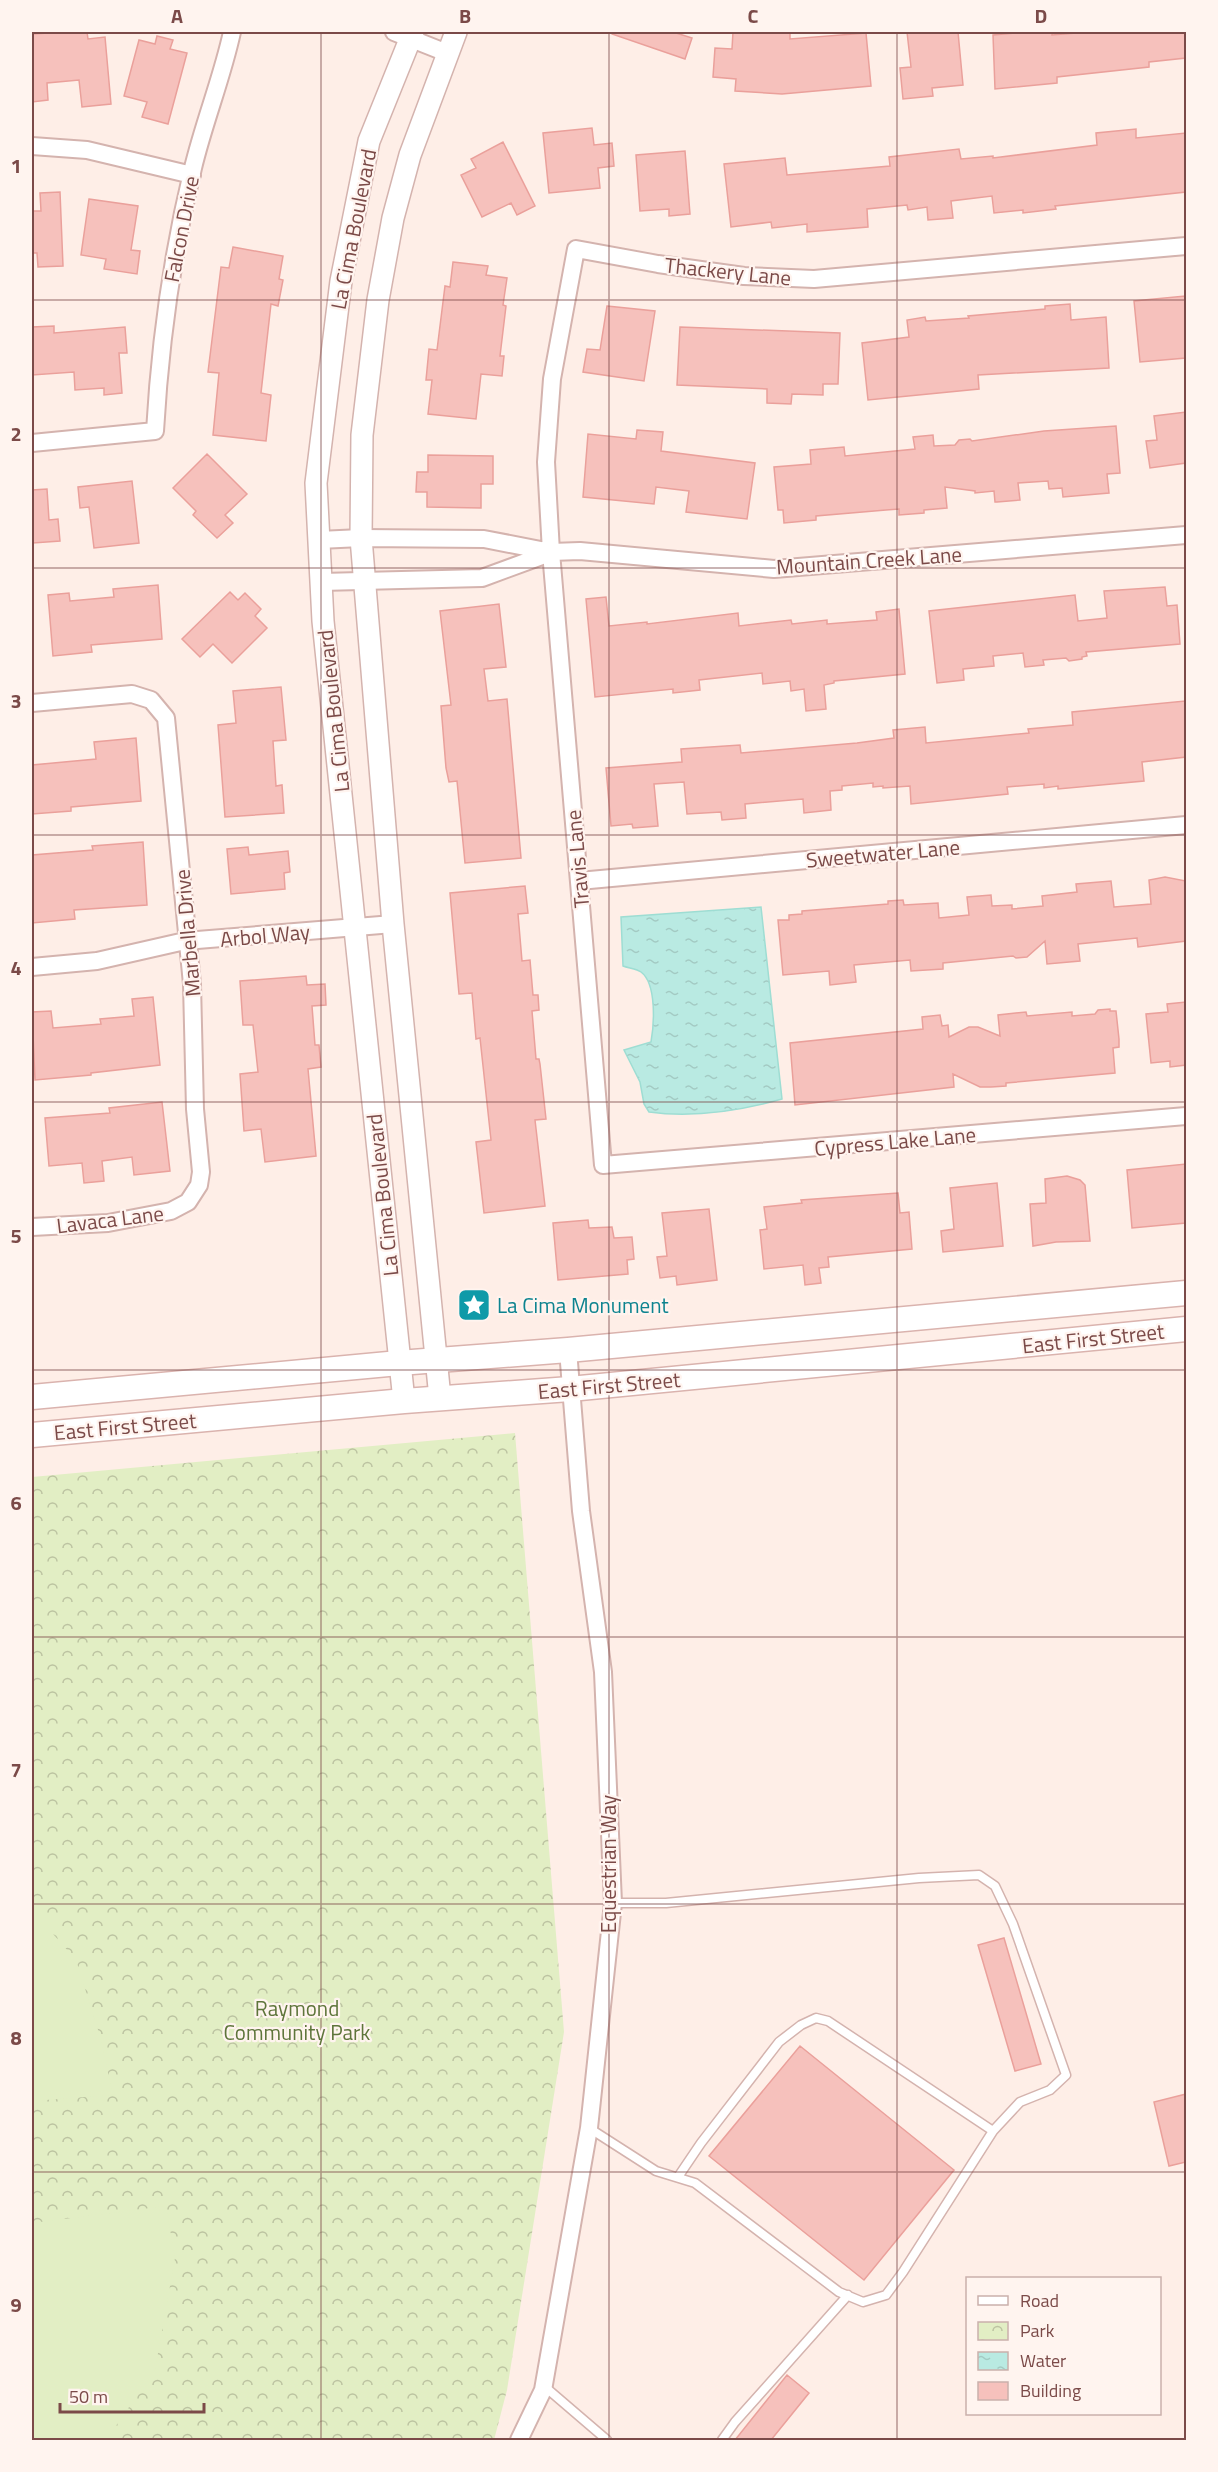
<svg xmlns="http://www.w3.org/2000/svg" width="1218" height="2472" viewBox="0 0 1218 2472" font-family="'Titillium Web',sans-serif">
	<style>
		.park { fill: url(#park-crowns) }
		.pitch { fill: #e2eec4 }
		.water { fill: url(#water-ripples); stroke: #9eddd3; stroke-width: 1.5 }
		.building { fill: #f6c1bc; stroke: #eaa09b; stroke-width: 1.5 }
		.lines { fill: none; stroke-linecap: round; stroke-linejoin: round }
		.service-casing { stroke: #d4b3ae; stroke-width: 11 }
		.minor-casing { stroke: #d4b3ae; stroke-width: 20 }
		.tertiary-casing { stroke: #d4b3ae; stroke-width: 24 }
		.secondary-casing { stroke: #dab3ae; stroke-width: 27 }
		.service { stroke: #fff; stroke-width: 8 }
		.minor { stroke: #fff; stroke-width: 16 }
		.tertiary { stroke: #fff; stroke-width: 21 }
		.secondary { stroke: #fff; stroke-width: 24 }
		.grid { fill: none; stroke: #7b4a48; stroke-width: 1.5; stroke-opacity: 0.55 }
		.labels { text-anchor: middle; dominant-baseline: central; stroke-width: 4.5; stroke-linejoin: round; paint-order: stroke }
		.street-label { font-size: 21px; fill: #7b4a48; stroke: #fff4ef }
		.culture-label { font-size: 21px; fill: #0d838f; stroke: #fff4ef; text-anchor: start }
		.park-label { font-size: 21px; fill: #5e753a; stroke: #fff4ef }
		.neatline { fill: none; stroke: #7b4a48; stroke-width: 2 }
		.grid-label { font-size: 20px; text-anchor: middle; font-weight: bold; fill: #7b4a48 }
	</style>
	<defs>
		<pattern id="park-crowns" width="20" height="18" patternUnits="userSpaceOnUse" patternTransform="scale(1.5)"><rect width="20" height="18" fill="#e2eec4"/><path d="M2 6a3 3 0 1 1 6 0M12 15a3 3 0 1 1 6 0" fill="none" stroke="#bcc3a1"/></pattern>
		<pattern id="water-ripples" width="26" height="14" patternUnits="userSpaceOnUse" patternTransform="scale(1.5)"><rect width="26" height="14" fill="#b9eae2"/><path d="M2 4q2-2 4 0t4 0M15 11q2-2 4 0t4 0" fill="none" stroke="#a3cac3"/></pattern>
	</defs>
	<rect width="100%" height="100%" fill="#feeee7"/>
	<!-- park -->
	<path class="park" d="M515 1433 564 2032 507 2390 494 2440H32V1477Z"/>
	<!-- pitch -->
	<path class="pitch" d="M32 1910 76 1960 100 2036 113 2095 32 2101Z
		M166 2206 175 2258 155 2370 106 2440H32V2223Z"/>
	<!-- water -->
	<path class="water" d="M761 907 782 1099C739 1111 693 1118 649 1112L644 1104 640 1082 624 1050 651 1042C654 1025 657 984 641 972 637 969 628 968 623 966L621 917Z"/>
	<!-- building -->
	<path class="building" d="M65 32H87L88 39 105 37 111 104 82 107 79 80 47 83 48 100 32 102V34Z
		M612 32H673L692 38 685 59 612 34Z
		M733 32H790V39L866 33 871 86 782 94 735 91 736 79 713 77 715 48 732 49Z
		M907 32H958L963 85 932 88 933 96 903 99 900 68 911 67Z
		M1028 32H1052V35L1089 32H1186V58L1149 62V67L1057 77V83L995 89 993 35Z
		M157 36 173 40 170 49 187 53 168 124 142 117 147 102 124 96 139 40 155 44Z
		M592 128 594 145 612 143 614 166 598 168 600 188 549 193 543 133Z
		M1136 129V138L1186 133V192L1055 206 1056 209 1023 213V210L994 213 992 196 951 201 953 218 928 220 927 207 908 210 907 205 867 209 868 227 807 232V224L772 228 771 222 731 227 724 164 785 158 787 175 890 166 889 157 959 149 961 159 993 156V158L1097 145 1096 133Z
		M503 142 535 206 517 215 511 203 482 217 461 175 476 168 471 159Z
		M685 151 690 214 669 216V209L640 211 636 155Z
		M60 192 63 266 38 267 37 253H32V211H41L40 193Z
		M89 199 138 206 131 250 140 251 137 274 104 269 106 259 81 255Z
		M233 247 283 256 279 279 283 280 278 306 271 304 261 393 271 395 266 441 213 435 219 373 208 372 221 267 229 268Z
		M453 262 488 266 486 275 507 278 503 305 506 306 500 356H504L502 376 481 374 476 419 428 414 432 380H426L429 349 437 350 445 286 450 287Z
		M1185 296 1186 358 1140 362 1134 301Z
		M1070 304 1071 320 1106 317 1109 368 978 375 979 389 868 400 862 343 909 337 907 320 925 317 926 321 969 318 968 316 1045 309V306Z
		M607 306 655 311 644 381 583 372 587 349 600 350Z
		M54 326V333L125 327 127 353H119L122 393 104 395V388L75 390 74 372 32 375V327Z
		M680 327 840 333 838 384H823V395L792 394 791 404 767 403V389L677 385Z
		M1186 412V463L1150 468 1146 441 1157 440 1154 416Z
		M1116 426 1120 473 1107 474 1109 493 1063 497 1062 488 1049 489 1048 481 1018 483 1020 500 997 502H995L994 491 975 493V491L945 487 947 508 924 510V513L899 515V509L886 510 816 516V520L784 523 783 510H778L774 467 811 464 810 450 844 447 845 456 915 449 913 437 933 435 934 446 955 445 959 440 970 439 972 441 1044 431Z
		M637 430 663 432 661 451 755 463 747 519 686 512 689 491 656 487 654 504 583 497 588 434 636 439Z
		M207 454 247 494 225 515 233 523 217 538 193 515 196 511 173 488Z
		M428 455 493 456V484H481V508L427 507V492H416L417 472H428Z
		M132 481 139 543 94 548 89 507 80 508 78 487Z
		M47 489 49 520 58 519 60 541 33 543 32 490Z
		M158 585 162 639 91 645 92 652 53 656 48 595 69 593 70 601 114 597 113 589Z
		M1165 587 1167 606 1177 605 1180 644 1086 652 1087 656 1082 657V659L1069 661 1066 658 1043 660 1044 665 1025 667 1023 653 993 656 994 666 963 669 964 680 937 683 929 611 1075 595 1078 621 1107 618 1104 591Z
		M230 592 238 600 245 593 261 609 255 616 267 628 232 663 213 644 200 657 182 639Z
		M606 597 609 626 647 622V624L738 613 739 626 791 620 792 624 827 620V624L877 620 876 612 899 609 905 674 834 681V683L824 685 826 709 806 711 804 689 791 691 790 681 763 684 762 673 699 680 700 690 673 693V689L595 697 586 599Z
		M499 604 506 667 484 669 488 701 507 699 521 858 465 863 457 781 449 782 446 768 441 706 451 705 440 611Z
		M281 687 286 740 273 741 276 786 282 785 284 813 225 817 218 725 236 723 233 691Z
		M1185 701 1186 757 1142 762 1144 781 1058 789V786L1044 788V784L1007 787 1008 794 911 804 910 786 883 788V786L873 787V783L842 786V790L830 791 831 810 804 813 803 799 745 804 746 818 722 820 721 812 687 814 684 782 654 784 658 826 633 828 632 824 611 826 606 768 682 762 681 749 740 745 741 753 857 743 894 738 893 730 925 727 926 743 1029 733 1028 729 1073 725 1072 712Z
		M136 738 141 801 71 807V811L32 814V765L96 759 94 742Z
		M143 842 147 905 74 910 75 919 32 923V855L93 850 92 846Z
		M248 847 249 855 288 851 290 872 284 873 285 889 231 894 227 849Z
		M1165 877 1186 881V941L1138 947 1137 938 1078 944 1080 961 1047 964 1045 941 1027 957 1016 958 1013 956 943 963V969L911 971 910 960 854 965 856 982 830 985 829 971 783 975 778 920H789V915L802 914V911L888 904V901L903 900 904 905 938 903 939 918 969 915 967 897 991 895 992 906 1012 905V909L1043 906 1042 896 1077 892 1076 884 1111 881 1114 907 1151 904 1149 880Z
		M525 886 528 913 518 914 522 961 530 960 533 995H538L539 1010 532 1011 536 1059H539L540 1064 546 1119 535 1120 545 1206 484 1213 476 1142 491 1140 480 1038 476 1039 472 993 459 994 450 893Z
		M306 976 307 985 325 984 326 1005 312 1006 315 1045H319L321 1067 308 1069 316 1156 265 1162 261 1129 244 1131 240 1074 258 1072 253 1025H243L240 981Z
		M153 997 160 1065 91 1073V1075L35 1080 32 1012 51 1011 53 1028 101 1024 100 1019 134 1016 132 999Z
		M1186 1002V1065L1170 1067V1061L1151 1063 1146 1014 1168 1012 1167 1004Z
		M1110 1009V1011H1116L1119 1039V1047L1113 1048 1115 1073 1006 1083V1086L991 1087H980L953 1074 954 1087 795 1105 790 1043 923 1029 922 1017 940 1015 942 1026 948 1025 949 1037 969 1027H978L1000 1036 998 1015 1026 1012 1027 1016 1072 1012V1016L1095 1014 1098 1010Z
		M162 1102 170 1171 134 1175 132 1157 102 1161 104 1181 84 1183 82 1163 49 1166 45 1118 110 1113 109 1108Z
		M1186 1164V1223L1132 1228 1127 1170Z
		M1067 1176 1080 1180 1085 1185 1090 1241 1056 1242 1033 1246 1030 1204 1046 1203 1045 1179Z
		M997 1183 1003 1246 943 1252 941 1231 954 1229 950 1188Z
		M898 1193 900 1213 909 1212 912 1249 828 1257 829 1267 819 1268 821 1283 805 1285 803 1265 764 1269 760 1230 767 1229 764 1207 802 1203 801 1200Z
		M709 1209 717 1280 677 1285 676 1276 660 1278 657 1257 667 1256 662 1213Z
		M588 1220 589 1228 612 1227 614 1238 632 1237 634 1259 627 1260 628 1274 558 1280 553 1223Z
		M1004 1938 1041 2064 1015 2071 978 1945Z
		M800 2046 954 2170 864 2280 709 2156Z
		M1186 2094V2162L1169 2166 1154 2102Z
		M787 2375 809 2393 771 2440H735Z"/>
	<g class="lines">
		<!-- service casing -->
		<g class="service-casing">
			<path id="service" d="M589 2128 656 2171 695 2183 839 2292 863 2302 886 2295 903 2272 993 2131 1020 2102 1050 2090 1066 2075 1013 1924 995 1886 979 1875 919 1878 666 1903H613
				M678 2177 701 2143 779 2042 801 2025 816 2018 828 2021 993 2131
				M544 2386 607 2440
				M722 2440 735 2422 848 2295"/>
		</g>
		<!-- minor casing -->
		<g class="minor-casing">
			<path id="minor" d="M394 32 447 53
				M32 146 87 150 192 175
				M1186 246 814 279 744 276 658 264 576 249 552 379 546 462 551 552 603 1165 1186 1116
				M32 443 155 431C160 343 172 255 193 168 204 122 222 78 232 32
				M319 540 361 538 484 539 551 552 580 551 774 569 1186 535
				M321 582 482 578 550 553
				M32 703 132 694 151 700 166 718 192 984 195 1109 201 1172 199 1185 188 1202 171 1211 108 1223 32 1227
				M579 881 1186 825
				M32 967 97 961 185 941 393 924
				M519 2440 543 2390 589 2128 613 1903 603 1672 581 1511 568 1350"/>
		</g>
		<!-- tertiary casing -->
		<g class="tertiary-casing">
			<path id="tertiary" d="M440 1398 393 924 361 538 362 435 378 300 393 218 410 155 456 32
				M404 1401 323 621 316 483 341 281 369 141 413 32"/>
		</g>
		<!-- secondary casing -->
		<g class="secondary-casing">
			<path id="secondary" d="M32 1397 399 1363 568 1350 1186 1293
				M32 1435 404 1401 570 1389 1186 1329"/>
		</g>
		<!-- service -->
		<use href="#service" class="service"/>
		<!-- minor -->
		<use href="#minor" class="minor"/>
		<!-- tertiary -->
		<use href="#tertiary" class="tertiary"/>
		<!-- secondary -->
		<use href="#secondary" class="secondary"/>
	</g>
	<!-- grid -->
	<path class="grid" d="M321 32V2440M609 32V2440M897 32V2440M32 300H1186M32 568H1186M32 835H1186M32 1102H1186M32 1370H1186M32 1637H1186M32 1904H1186M32 2172H1186"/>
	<!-- icons -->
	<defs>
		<g id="sight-square" transform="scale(1.725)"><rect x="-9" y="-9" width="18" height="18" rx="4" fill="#0f9aa8" stroke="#fff4ef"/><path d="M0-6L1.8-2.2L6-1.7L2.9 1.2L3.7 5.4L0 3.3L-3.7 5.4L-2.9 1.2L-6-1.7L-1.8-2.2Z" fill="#fff"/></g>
	</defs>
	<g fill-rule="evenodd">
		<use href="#sight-square" x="474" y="1305"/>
	</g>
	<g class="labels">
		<!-- street labels -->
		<g class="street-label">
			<text transform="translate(181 229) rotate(-79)">Falcon Drive</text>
			<text transform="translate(353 229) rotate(-79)">La Cima Boulevard</text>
			<text transform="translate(728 271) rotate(6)">Thackery Lane</text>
			<text transform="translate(869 560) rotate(-4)">Mountain Creek Lane</text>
			<text transform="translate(333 711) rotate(-96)">La Cima Boulevard</text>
			<text transform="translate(883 853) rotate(-5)">Sweetwater Lane</text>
			<text transform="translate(577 859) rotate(-95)">Travis Lane</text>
			<text transform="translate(187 933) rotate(-95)">Marbella Drive</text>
			<text transform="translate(265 935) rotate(-5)">Arbol Way</text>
			<text transform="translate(895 1141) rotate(-5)">Cypress Lake Lane</text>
			<text transform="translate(382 1195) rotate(-96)">La Cima Boulevard</text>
			<text transform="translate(110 1219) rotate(-7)">Lavaca Lane</text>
			<text transform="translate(1093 1338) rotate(-6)">East First Street</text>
			<text transform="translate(609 1385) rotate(-5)">East First Street</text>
			<text transform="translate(125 1426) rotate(-5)">East First Street</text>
			<text transform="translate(608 1864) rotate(-90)">Equestrian Way</text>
		</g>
		<!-- culture labels -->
		<g class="culture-label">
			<text x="497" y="1305">La Cima Monument</text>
		</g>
		<!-- park labels -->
		<g class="park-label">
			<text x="297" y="2008">Raymond<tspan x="297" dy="24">Community Park</tspan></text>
		</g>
	</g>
	<!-- border -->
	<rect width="1218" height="2472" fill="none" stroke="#fff4ef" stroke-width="66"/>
	<!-- legend -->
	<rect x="966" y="2277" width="195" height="138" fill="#fff4ef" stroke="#cab0ac" stroke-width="1.5"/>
	<rect x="978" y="2296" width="30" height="9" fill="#ffffff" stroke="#cab0ac" stroke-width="1.5"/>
	<text x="1020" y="2307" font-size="18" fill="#7b4a48">Road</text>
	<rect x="978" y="2322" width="30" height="18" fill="url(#park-crowns)" stroke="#cab0ac" stroke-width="1.5"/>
	<text x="1020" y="2337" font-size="18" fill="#7b4a48">Park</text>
	<rect x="978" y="2352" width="30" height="18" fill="url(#water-ripples)" stroke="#cab0ac" stroke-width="1.5"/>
	<text x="1020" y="2367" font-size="18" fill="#7b4a48">Water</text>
	<rect x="978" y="2382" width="30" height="18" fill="#f6c1bc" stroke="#cab0ac" stroke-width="1.5"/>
	<text x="1020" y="2397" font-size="18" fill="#7b4a48">Building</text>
	<!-- scale -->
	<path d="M60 2403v9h144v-9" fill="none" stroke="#7b4a48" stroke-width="3"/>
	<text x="69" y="2403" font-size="18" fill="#7b4a48" stroke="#fff4ef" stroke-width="4.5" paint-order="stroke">50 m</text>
	<rect x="33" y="33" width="1152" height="2406" class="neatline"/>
	<g class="grid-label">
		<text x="177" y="23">A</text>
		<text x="465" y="23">B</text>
		<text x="753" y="23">C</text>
		<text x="1041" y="23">D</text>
		<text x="16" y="173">1</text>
		<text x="16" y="441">2</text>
		<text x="16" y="708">3</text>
		<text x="16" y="975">4</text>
		<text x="16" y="1243">5</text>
		<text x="16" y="1510">6</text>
		<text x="16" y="1777">7</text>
		<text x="16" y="2045">8</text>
		<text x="16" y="2312">9</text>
	</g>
</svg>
